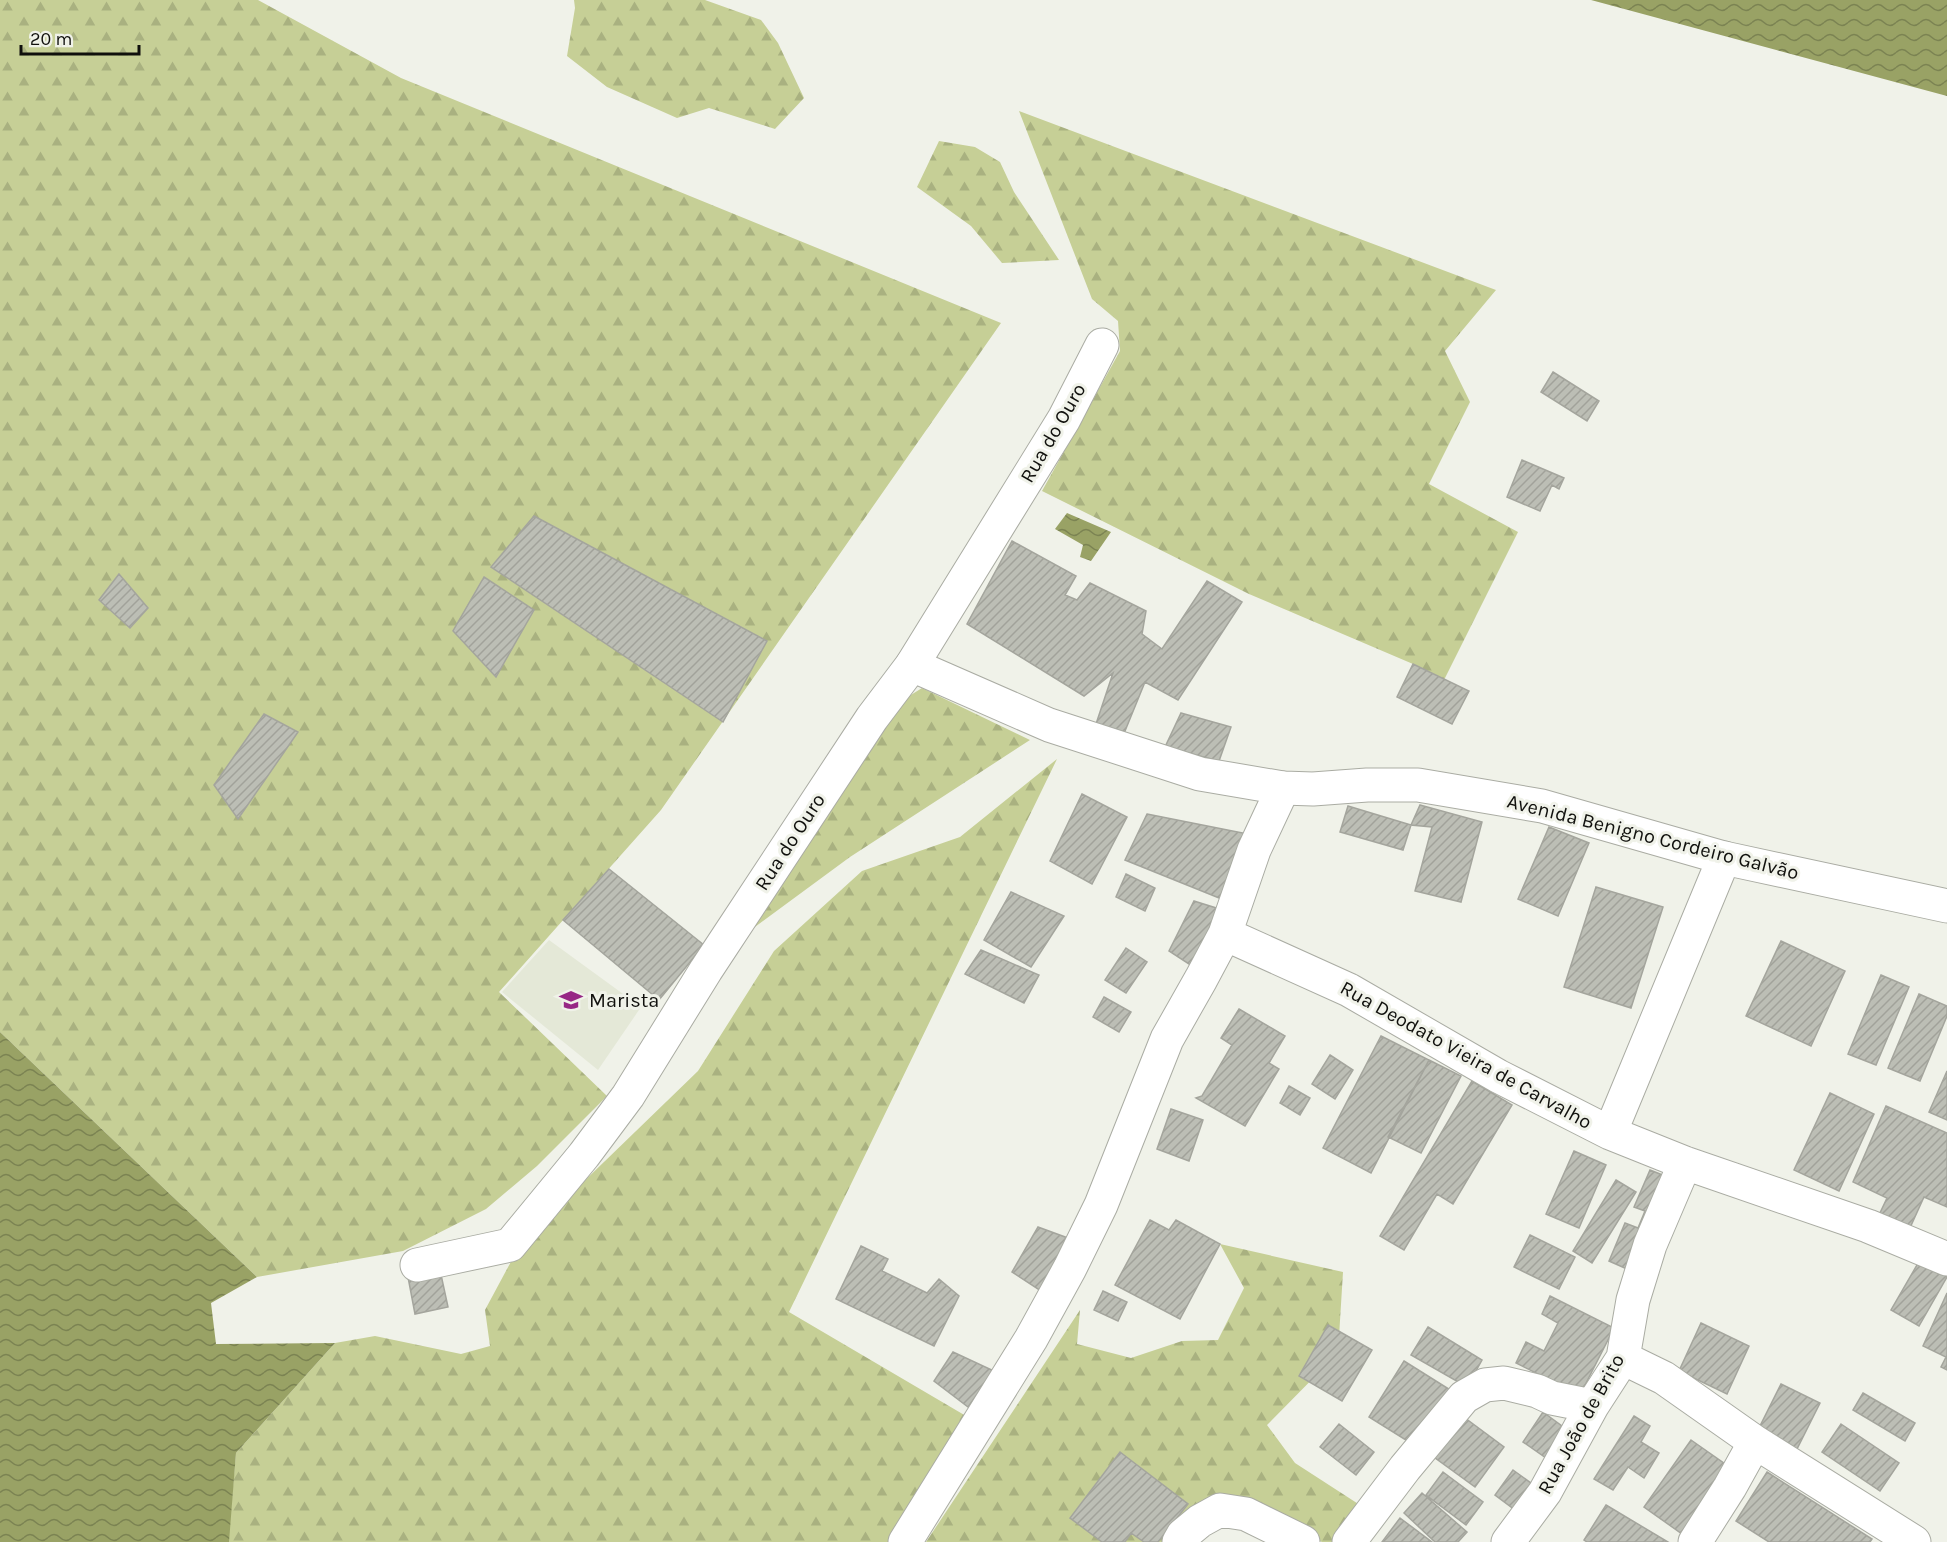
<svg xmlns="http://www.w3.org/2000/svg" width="1947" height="1542" viewBox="0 0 1947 1542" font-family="Karla,sans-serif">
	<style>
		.built { fill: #e4e8d7 }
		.forest { fill: url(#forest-firs) }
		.water { fill: url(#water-waves) }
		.building { fill: url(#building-hatch); stroke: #a4a59d; stroke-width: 1.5 }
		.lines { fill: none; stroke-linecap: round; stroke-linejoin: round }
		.minor-casing { stroke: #aaaca3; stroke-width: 35 }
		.primary-casing { stroke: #aaaca3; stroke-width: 35 }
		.minor { stroke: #fff; stroke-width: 33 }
		.primary { stroke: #fff; stroke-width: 33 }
		.labels { text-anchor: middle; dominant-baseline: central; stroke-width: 6; stroke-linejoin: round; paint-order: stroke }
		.street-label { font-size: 20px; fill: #10100d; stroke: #f0f2e9 }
		.poi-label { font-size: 20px; fill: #10100d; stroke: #f0f2e9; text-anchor: start }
	</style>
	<defs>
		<pattern id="forest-firs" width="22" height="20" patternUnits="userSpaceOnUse" patternTransform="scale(1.5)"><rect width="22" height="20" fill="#c6cf96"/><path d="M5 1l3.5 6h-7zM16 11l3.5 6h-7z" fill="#a9b180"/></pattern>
		<pattern id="water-waves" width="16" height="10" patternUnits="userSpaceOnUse" patternTransform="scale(1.5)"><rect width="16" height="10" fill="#99a265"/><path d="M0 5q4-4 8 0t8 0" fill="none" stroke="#7b8352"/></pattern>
		<pattern id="building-hatch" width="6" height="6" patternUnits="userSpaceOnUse" patternTransform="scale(1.5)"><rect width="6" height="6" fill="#bcbeb5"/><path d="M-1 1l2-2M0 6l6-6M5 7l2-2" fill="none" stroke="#a1a29a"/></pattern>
	</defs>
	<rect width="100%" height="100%" fill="#f0f2e9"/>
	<!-- built -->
	<path class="built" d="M549 940 641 1007 598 1070 502 992Z"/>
	<!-- forest -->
	<path class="forest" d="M0 0H258L401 78 1001 323 661 810 499 992 607 1096 537 1166 486 1209 403 1251 257 1277 0 1032Z
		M574 0H705L761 20 778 43 804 98 775 129 709 108 677 118 607 87 567 56 575 8Z
		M1019 111 1496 290 1445 351 1470 402 1429 484 1518 532 1444 680 1413 664 1249 594 1042 491 1120 351 1118 321 1092 299Z
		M939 141 975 147 1000 162 1014 192 1059 260 1002 263 971 226 917 187Z
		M922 688 1030 740 850 857 729 946 887 710Z
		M1057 759 789 1312 966 1416 888 1542H228L236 1453 335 1343 375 1336 461 1354 490 1346 485 1310 529 1228 574 1191 698 1071 774 951 862 871 960 837Z
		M1220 1244 1343 1272 1338 1353 1267 1425 1295 1463 1363 1507 1334 1542H1322L1246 1507 1170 1542H926L1080 1310 1077 1344 1131 1358 1182 1341 1218 1340 1244 1288Z"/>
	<!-- water -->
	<path class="water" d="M1591 0H1947V96Z
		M1067 513 1111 532 1091 561 1080 557 1083 545 1055 529Z
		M0 1032 257 1277 211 1303 216 1344 335 1343 236 1453 229 1542H0Z"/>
	<!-- building -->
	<path class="building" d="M1553 372 1599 401 1587 421 1541 392Z
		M1522 460 1564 478 1559 489 1552 485 1540 511 1507 497Z
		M534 516 767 641 723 722 491 567Z
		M1012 541 1076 576 1065 595 1077 600 1090 583 1146 611 1142 634 1162 649 1207 581 1242 602 1178 700 1145 682 1123 736 1094 730 1113 673 1084 696 967 624Z
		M119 574 148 608 130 628 99 600Z
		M484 577 534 610 496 677 453 631Z
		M1413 664 1469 691 1452 724 1397 697Z
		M1181 713 1231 727 1219 761 1165 747Z
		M264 714 298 732 238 819 214 785Z
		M1082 794 1127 817 1092 884 1050 861Z
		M1420 805 1482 822 1461 902 1415 891 1432 827 1411 825Z
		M1348 806 1411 825 1403 850 1340 832Z
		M1147 814 1253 835 1229 902 1125 860Z
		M1549 827 1589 843 1558 916 1518 899Z
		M609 869 704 945 659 1000 563 920Z
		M1126 874 1155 888 1145 911 1116 897Z
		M1596 887 1663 907 1631 1008 1564 987Z
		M1011 892 1064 916 1031 967 984 940Z
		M1194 901 1226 911 1195 968 1169 951Z
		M1781 941 1845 971 1811 1046 1746 1016Z
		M1126 948 1147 962 1126 993 1105 980Z
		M981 950 1039 975 1024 1003 965 974Z
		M1881 975 1909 987 1876 1065 1848 1054Z
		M1919 994 1947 1006V1016L1920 1081 1888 1068Z
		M1104 997 1131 1012 1119 1032 1093 1017Z
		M1239 1009 1285 1036 1269 1063 1279 1069 1245 1126 1196 1098 1202 1096 1232 1045 1221 1038Z
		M1381 1036 1429 1060 1371 1173 1323 1148Z
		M1330 1055 1353 1070 1335 1099 1312 1084Z
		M1429 1060 1461 1076 1421 1153 1388 1137Z
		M1947 1071V1120L1929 1112Z
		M1472 1081 1512 1105 1453 1204 1437 1194 1404 1250 1380 1236Z
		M1289 1086 1310 1098 1300 1115 1280 1103Z
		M1830 1093 1874 1114 1839 1191 1794 1170Z
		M1886 1106 1947 1133V1207L1924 1197 1909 1230 1878 1217 1887 1198 1853 1182Z
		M1171 1109 1203 1120 1189 1161 1157 1149Z
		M1574 1151 1606 1165 1579 1228 1546 1214Z
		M1650 1170 1675 1180 1636 1273 1609 1261 1625 1223 1638 1228 1645 1211 1634 1207Z
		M1616 1180 1636 1192 1592 1263 1573 1251Z
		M1150 1220 1169 1230 1176 1220 1220 1244 1180 1319 1115 1285Z
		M1038 1227 1076 1241 1044 1293 1012 1272Z
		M1530 1235 1575 1257 1559 1289 1514 1267Z
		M861 1246 888 1259 882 1271 927 1293 939 1279 959 1296 934 1346 836 1299Z
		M1921 1258 1947 1273V1277L1919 1326 1891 1310Z
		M440 1270 448 1307 415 1314 408 1277Z
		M1103 1291 1127 1302 1118 1321 1094 1310Z
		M1947 1293V1370L1941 1367 1946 1357 1923 1346Z
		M1550 1296 1614 1328 1580 1395 1516 1363 1526 1342 1544 1351 1558 1323 1542 1314Z
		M1701 1323 1749 1346 1727 1394 1679 1371Z
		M1328 1325 1372 1350 1342 1401 1299 1376Z
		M1428 1327 1482 1360 1467 1387 1411 1355Z
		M953 1352 994 1371 968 1407 934 1381Z
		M1404 1361 1452 1391 1417 1447 1369 1417Z
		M1781 1384 1820 1403 1795 1453 1756 1434Z
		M1863 1393 1915 1423 1905 1441 1853 1410Z
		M1457 1412 1504 1447 1475 1487 1427 1452Z
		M1543 1412 1566 1429 1546 1458 1523 1442Z
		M1634 1416 1650 1426 1641 1442 1659 1453 1644 1478 1628 1467 1613 1490 1594 1479Z
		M1339 1424 1374 1452 1356 1475 1320 1447Z
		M1841 1424 1899 1463 1880 1491 1822 1452Z
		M1691 1440 1728 1466 1682 1534 1644 1507Z
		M1120 1452 1188 1504 1158 1542H1144L1131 1533 1125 1542H1102L1070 1518Z
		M1513 1470 1542 1491 1523 1516 1495 1495Z
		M1443 1472 1483 1502 1466 1525 1426 1495Z
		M1767 1472 1872 1539 1870 1542H1769L1736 1521Z
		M1422 1493 1467 1532 1458 1542H1435L1404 1513Z
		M1606 1505 1668 1542H1587L1584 1540Z
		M1400 1518 1432 1542H1382Z"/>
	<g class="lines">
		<!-- minor casing -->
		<g class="minor-casing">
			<path id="minor" d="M1225 934 1349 990 1498 1076 1610 1133 1685 1163 1868 1226 1947 1259
				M1610 1133 1724 858
				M417 1265 510 1245 584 1155 628 1096 706 970 872 718 912 665 1064 419 1102 345
				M1623 1358 1664 1378 1755 1442 1730 1487 1695 1542
				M1755 1442 1914 1542
				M905 1542 1031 1339 1070 1268 1101 1205 1167 1039 1201 979 1225 934 1254 850 1283 788
				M1179 1542 1183 1535 1200 1521 1220 1510 1246 1514 1303 1542
				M1349 1542 1405 1468 1464 1397 1485 1385 1504 1383 1537 1391 1552 1398 1592 1406
				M1508 1542 1545 1492 1592 1406 1623 1358 1633 1300 1650 1245 1685 1163"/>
		</g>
		<!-- primary casing -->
		<g class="primary-casing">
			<path id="primary" d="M912 665 1049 725 1200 774 1283 788 1313 789 1367 785H1418L1542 806 1724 858 1947 906"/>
		</g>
		<!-- minor -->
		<use href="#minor" class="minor"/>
		<!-- primary -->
		<use href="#primary" class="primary"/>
	</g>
	<!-- icons -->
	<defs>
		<g id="school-bare" transform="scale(1.8)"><path d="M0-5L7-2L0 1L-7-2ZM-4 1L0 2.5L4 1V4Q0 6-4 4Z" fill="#972785" stroke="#f0f2e9" stroke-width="2.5" paint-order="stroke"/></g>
	</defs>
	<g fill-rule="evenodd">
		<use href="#school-bare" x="571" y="1000"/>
	</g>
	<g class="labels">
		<!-- street labels -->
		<g class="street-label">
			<text transform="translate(1053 433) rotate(-60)">Rua do Ouro</text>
			<text transform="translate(1653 837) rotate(14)">Avenida Benigno Cordeiro Galvão</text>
			<text transform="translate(790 842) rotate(-57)">Rua do Ouro</text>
			<text transform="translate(1466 1055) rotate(29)">Rua Deodato Vieira de Carvalho</text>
			<text transform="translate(1581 1424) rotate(-61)">Rua João de Brito</text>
		</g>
		<!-- poi labels -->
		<g class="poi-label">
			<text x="589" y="1000">Marista</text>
		</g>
	</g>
	<!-- scale -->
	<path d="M21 45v9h118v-9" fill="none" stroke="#10100d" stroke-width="3"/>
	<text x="30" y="45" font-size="18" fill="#10100d" stroke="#f0f2e9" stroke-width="4.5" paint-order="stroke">20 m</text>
</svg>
